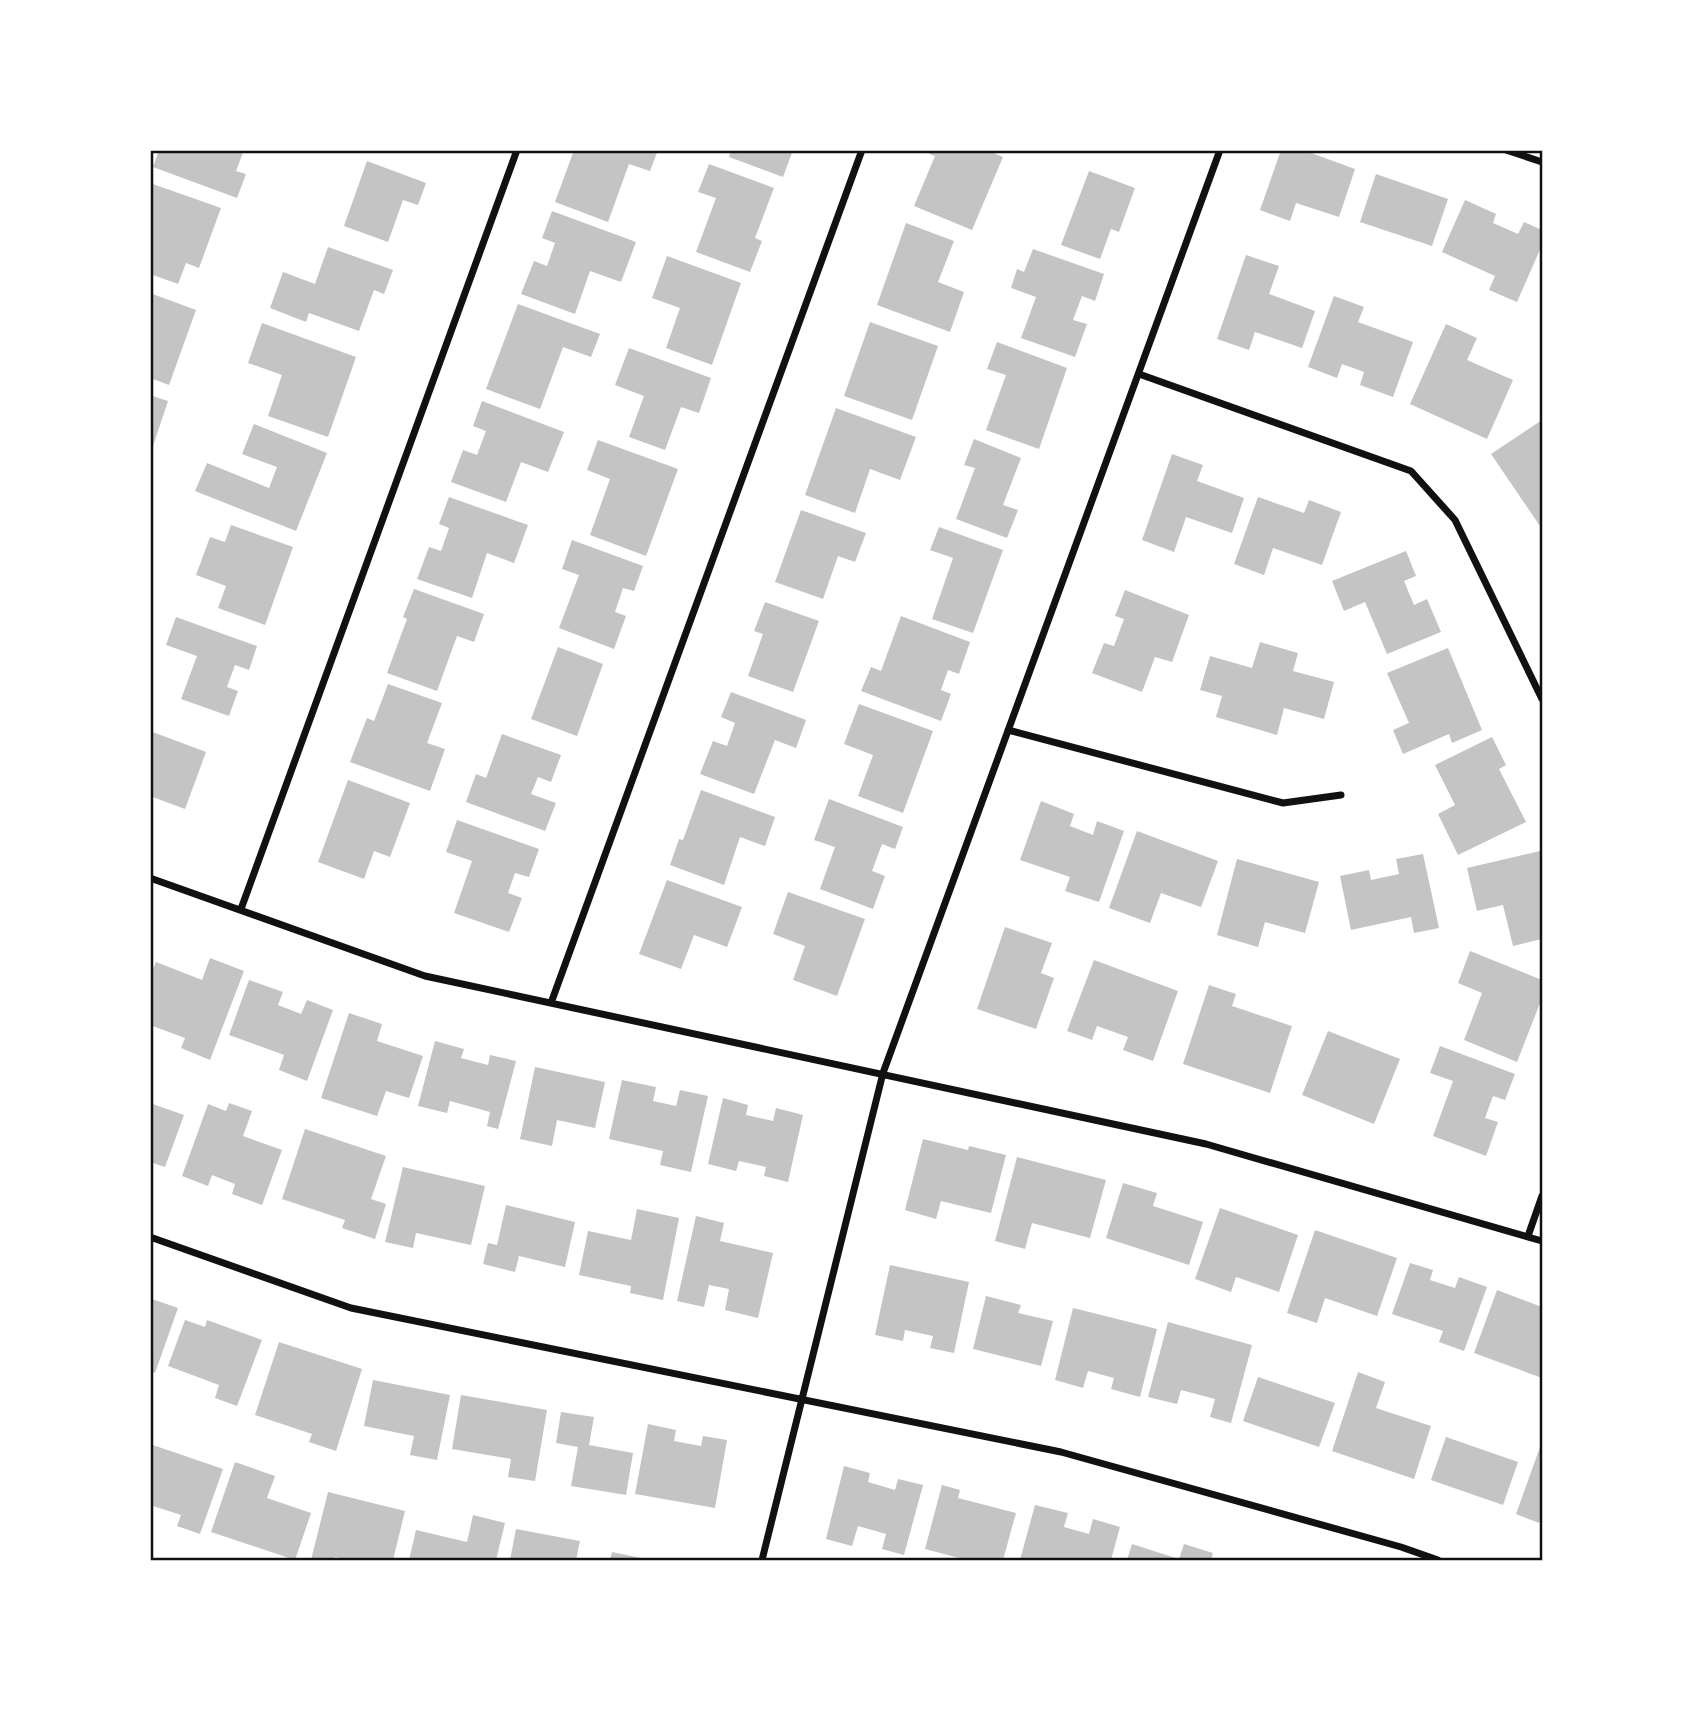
<svg xmlns="http://www.w3.org/2000/svg" width="1693" height="1711" viewBox="0 0 1693 1711" font-family="Overpass,sans-serif">
	<style>
		.building { fill: #c4c4c4 }
		.lines { fill: none; stroke-linecap: round; stroke-linejoin: round }
		.minor { stroke: #111; stroke-width: 7 }
		.neatline { fill: none; stroke: #111; stroke-width: 2.5 }
	</style>
	<rect width="100%" height="100%" fill="#fff"/>
	<!-- building -->
	<path class="building" d="M159 150H244L236 171 246 174 237 198 153 167Z
		M574 150H658L650 171 629 164 608 222 555 202Z
		M731 150H793L783 177 729 157Z
		M930 150H986L1003 157 972 230 914 206 935 156 929 154Z
		M1281 150H1303L1355 169 1339 217 1296 203 1290 221 1260 210Z
		M367 161 426 183 418 205 403 200 388 242 344 226Z
		M709 164 774 188 755 238 762 241 750 272 696 252 716 198 698 192Z
		M1089 171 1135 188 1119 232 1111 229 1100 259 1061 245Z
		M1376 174 1448 199 1432 246 1360 222Z
		M150 183 221 208 199 268 186 263 178 284 150 274Z
		M1465 200 1496 214 1493 223 1518 234 1524 222 1542 230V245L1517 302 1489 290 1495 276 1442 252Z
		M552 211 636 242 621 282 590 271 575 314 521 294 534 261 547 266 555 243 542 238Z
		M906 223 954 241 938 282 964 292 950 332 877 305Z
		M328 247 393 270 384 294 374 290 359 331 309 313 306 322 270 308 283 272 315 284Z
		M1033 249 1104 274 1095 301 1082 296 1073 320 1087 324 1075 357 1021 338 1036 297 1011 288 1017 269 1024 272Z
		M1246 255 1279 266 1269 294 1315 311 1302 348 1255 332 1249 350 1217 339Z
		M667 256 741 283 712 365 666 348 680 308 652 298Z
		M150 293 196 310 169 385 150 378Z
		M1334 296 1364 307 1358 322 1413 342 1393 397 1360 385 1364 372 1342 364 1337 378 1308 367Z
		M518 304 600 334 591 357 563 347 540 409 486 389Z
		M870 322 938 346 912 420 844 396Z
		M262 323 356 357 328 437 268 416 282 375 248 363Z
		M1446 324 1477 338 1467 360 1513 380 1487 439 1410 404Z
		M997 342 1067 368 1039 449 986 430 1006 375 987 369Z
		M629 348 711 378 699 413 681 407 665 450 629 437 644 396 615 385Z
		M150 395 168 401 151 452H150Z
		M482 401 564 432 548 472 521 462 506 502 451 482 463 450 477 455 486 431 473 426Z
		M836 408 916 437 900 480 870 469 855 513 805 495Z
		M1542 420V529L1491 454Z
		M254 424 327 453 296 531 195 491 207 463 269 488 277 467 242 454Z
		M974 439 1021 458 1003 505 1018 510 1007 538 956 519 975 468 964 465Z
		M598 440 678 469 646 556 590 535 610 479 587 470Z
		M1172 454 1203 465 1197 481 1244 498 1232 533 1186 517 1174 552 1142 540Z
		M449 497 528 525 514 563 487 553 472 598 417 579 429 547 441 551 449 528 439 524Z
		M1258 497 1304 513 1309 500 1341 512 1322 565 1273 548 1264 575 1234 564Z
		M801 510 866 533 855 562 838 556 823 599 775 582Z
		M231 525 293 547 265 625 218 608 226 586 196 575 210 537 225 542Z
		M939 527 1003 550 973 633 932 619 953 558 930 550Z
		M572 540 643 566 634 591 623 588 615 612 626 616 614 649 559 628 579 575 562 569Z
		M1406 551 1416 576 1404 581 1414 605 1427 599 1441 632 1387 654 1365 602 1344 611 1332 581Z
		M414 589 484 614 474 642 457 636 437 691 387 673 407 619 403 617Z
		M1125 590 1189 615 1172 662 1155 657 1142 692 1092 673 1104 643 1114 646 1124 619 1115 616Z
		M765 602 819 621 793 692 748 676 763 634 754 631Z
		M901 616 970 642 959 674 948 670 941 690 951 694 941 721 861 691 871 667 881 671Z
		M176 617 257 646 249 670 235 665 227 687 238 691 229 716 181 699 197 656 166 645Z
		M1260 642 1298 653 1293 671 1334 682 1324 719 1284 708 1277 735 1216 717 1222 696 1200 690 1210 656 1252 668Z
		M558 647 603 664 577 736 531 719Z
		M1448 648 1482 730 1452 743 1449 734 1403 754 1393 730 1409 723 1387 673Z
		M388 684 442 703 427 743 445 749 430 791 350 762 367 718 374 721Z
		M731 692 806 720 796 748 775 740 754 794 700 774 713 741 727 746 735 723 721 717Z
		M859 704 933 731 903 813 858 796 873 755 844 744Z
		M150 731 206 752 185 809 150 796Z
		M502 734 561 755 551 782 538 777 531 794 556 803 545 831 466 802 476 774 486 778Z
		M1492 737 1506 765 1499 769 1526 822 1458 855 1438 814 1455 805 1435 765Z
		M348 780 410 803 390 857 374 851 364 879 318 862Z
		M701 790 775 817 765 846 740 837 724 885 670 865 679 839 683 840Z
		M829 799 903 827 895 849 882 844 872 871 885 876 873 909 820 889 835 847 814 840Z
		M1041 801 1074 814 1070 826 1093 835 1097 821 1124 831 1099 902 1065 891 1070 877 1020 860Z
		M457 820 539 849 529 877 515 873 508 893 522 898 509 932 454 913 472 861 446 852Z
		M1137 831 1218 861 1201 907 1161 893 1150 923 1109 908Z
		M1540 851 1542 860V939L1513 946 1503 905 1477 911 1467 868Z
		M1423 854 1439 928 1414 933 1411 917 1351 930 1340 876 1369 870 1371 880 1399 874 1396 859Z
		M1237 859 1319 882 1305 933 1265 922 1258 947 1217 935Z
		M667 880 742 907 727 947 694 935 681 969 639 954Z
		M788 892 865 919 837 996 793 980 805 946 773 934Z
		M1005 927 1052 943 1041 973 1054 978 1036 1029 977 1009Z
		M1470 951 1542 980V998L1517 1062 1464 1040 1482 993 1458 983Z
		M210 958 244 971 210 1060 181 1048 185 1038 150 1025V976L156 962 202 980Z
		M1094 960 1178 991 1153 1061 1123 1050 1128 1037 1097 1026 1092 1040 1067 1031Z
		M249 980 283 992 278 1005 301 1014 307 1000 333 1010 307 1081 279 1070 284 1055 229 1035Z
		M1209 985 1236 994 1232 1006 1292 1026 1270 1093 1183 1064Z
		M349 1013 382 1024 377 1041 423 1056 409 1098 386 1091 377 1116 321 1098Z
		M1328 1031 1400 1059 1374 1124 1302 1095Z
		M435 1041 464 1049 461 1058 488 1065 490 1055 516 1061 498 1129 487 1126 490 1112 450 1101 447 1113 418 1106Z
		M1440 1046 1515 1074 1505 1100 1493 1096 1485 1118 1498 1122 1486 1156 1433 1136 1453 1081 1430 1073Z
		M535 1067 605 1082 595 1128 557 1120 552 1146 520 1139Z
		M622 1080 656 1087 653 1101 676 1106 680 1090 708 1096 691 1172 660 1165 663 1151 609 1139Z
		M723 1098 748 1105 746 1115 773 1121 776 1108 803 1115 788 1182 764 1176 766 1167 739 1161 736 1171 708 1164Z
		M150 1103 184 1115 165 1167 150 1162Z
		M229 1103 252 1111 243 1136 282 1150 262 1205 232 1194 235 1184 212 1175 208 1186 182 1176 208 1104 226 1111Z
		M305 1129 386 1156 371 1199 386 1204 375 1239 342 1228 345 1220 282 1199Z
		M923 1139 968 1150 969 1146 1006 1155 991 1213 941 1201 936 1219 905 1210Z
		M1017 1157 1106 1180 1090 1238 1032 1223 1025 1249 995 1241Z
		M403 1167 485 1186 471 1245 416 1233 413 1248 385 1242Z
		M1123 1183 1157 1193 1153 1206 1203 1222 1189 1265 1106 1238Z
		M506 1205 575 1222 565 1267 519 1256 515 1272 483 1264 488 1243 497 1245Z
		M1220 1208 1298 1235 1279 1292 1236 1277 1231 1292 1195 1279Z
		M637 1209 679 1218 663 1300 630 1293 631 1286 579 1275 588 1231 631 1240Z
		M696 1216 724 1223 720 1241 773 1253 758 1318 725 1310 729 1289 709 1285 704 1307 677 1301Z
		M1315 1230 1397 1258 1377 1316 1325 1298 1317 1323 1287 1313Z
		M1410 1263 1433 1270 1430 1280 1455 1288 1459 1277 1487 1287 1464 1351 1439 1342 1443 1331 1392 1314Z
		M890 1265 969 1282 954 1353 930 1348 933 1336 905 1330 903 1341 875 1335Z
		M1497 1290 1542 1307V1378L1474 1353Z
		M986 1296 1021 1305 1018 1313 1053 1321 1041 1366 973 1349Z
		M152 1299 178 1308 155 1373 150 1371V1304Z
		M1073 1308 1157 1329 1140 1397 1111 1389 1114 1378 1088 1371 1083 1388 1055 1380Z
		M185 1320 205 1327 207 1320 262 1340 237 1406 215 1398 219 1385 168 1366Z
		M1168 1322 1252 1345 1231 1423 1210 1417 1215 1399 1181 1390 1177 1404 1148 1397Z
		M279 1342 362 1369 336 1451 309 1442 312 1434 255 1415Z
		M1358 1372 1385 1382 1376 1408 1431 1426 1414 1479 1332 1451Z
		M1258 1377 1335 1403 1319 1447 1243 1421Z
		M373 1380 450 1395 437 1460 410 1455 414 1436 364 1426Z
		M461 1395 547 1410 535 1481 508 1477 511 1459 452 1449Z
		M561 1412 594 1417 589 1445 633 1453 626 1495 571 1486 578 1447 556 1443Z
		M648 1424 676 1430 674 1441 701 1446 703 1436 727 1440 715 1508 635 1494Z
		M1446 1437 1518 1462 1503 1505 1431 1480Z
		M150 1444 223 1469 200 1534 177 1526 181 1515 150 1505Z
		M1540 1447 1542 1448V1514L1539 1523 1516 1514Z
		M235 1462 275 1476 267 1498 311 1513 295 1560 211 1532Z
		M844 1466 870 1473 868 1482 895 1490 898 1479 923 1485 904 1555 882 1549 886 1534 858 1526 852 1546 826 1539Z
		M942 1485 960 1490 958 1498 1016 1513 1003 1560H967L925 1549Z
		M328 1492 405 1511 393 1560H350L335 1557 334 1560H311Z
		M1035 1505 1068 1513 1064 1527 1089 1534 1093 1519 1120 1527 1111 1560H1020Z
		M473 1515 505 1523 496 1560H409L416 1530 467 1542Z
		M516 1529 580 1541 576 1560H510Z
		M1132 1544 1179 1559 1184 1544 1213 1553 1211 1560H1127Z
		M612 1552 641 1558V1560H610Z"/>
	<g class="lines">
		<!-- minor -->
		<path class="minor" d="M1506 150 1542 162
			M1139 374 1411 471 1455 520 1542 699
			M1008 730 1283 803 1341 795
			M150 878 425 976 1206 1144 1542 1241
			M241 909 517 150
			M551 1003 862 150
			M1528 1236 1542 1196
			M150 1237 351 1308 1061 1452 1401 1547 1438 1560
			M762 1560 883 1073 1220 150"/>
	</g>
	<!-- border -->
	<rect width="1693" height="1711" fill="none" stroke="#ffffff" stroke-width="304"/>
	<rect x="152" y="152" width="1389" height="1407" class="neatline"/>
</svg>
